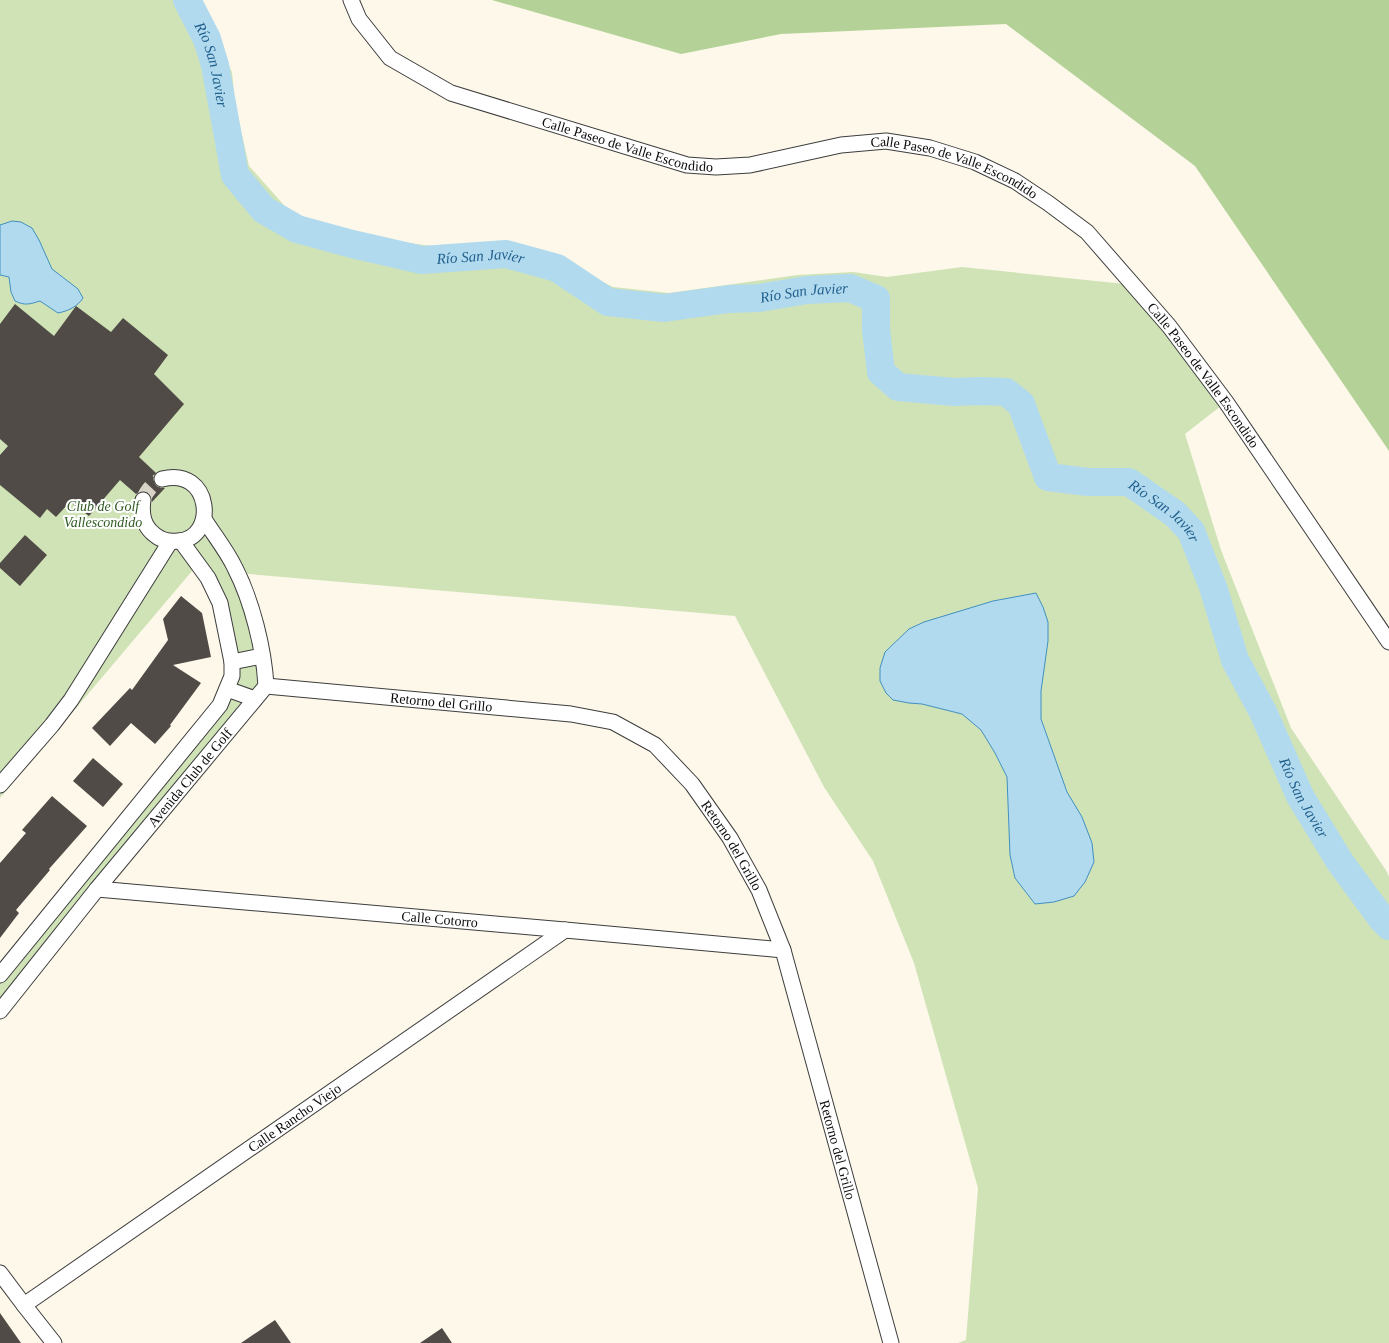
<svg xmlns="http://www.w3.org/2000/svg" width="1389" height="1343" viewBox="0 0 1389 1343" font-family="Georgia,serif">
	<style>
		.green { fill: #cfe3b7 }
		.forest { fill: #b4d298 }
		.water { fill: #b2daef; stroke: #4190bf }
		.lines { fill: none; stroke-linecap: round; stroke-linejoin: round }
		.river { stroke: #b2daef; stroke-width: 28 }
		.building { fill: #514b47 }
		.minor-tunnel { stroke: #d9d4c8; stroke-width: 15; stroke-dasharray: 15 8; stroke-linecap: butt }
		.minor-casing { stroke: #3d3d3d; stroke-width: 17 }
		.minor { stroke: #fff; stroke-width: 15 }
		.labels { text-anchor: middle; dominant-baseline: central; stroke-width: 4; stroke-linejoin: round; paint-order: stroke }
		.street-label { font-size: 14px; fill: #0a0a0a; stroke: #fff }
		.park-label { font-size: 14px; font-style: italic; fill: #2f5a22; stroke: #fff }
		.water-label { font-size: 15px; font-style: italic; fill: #21618e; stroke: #fff }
	</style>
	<rect width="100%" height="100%" fill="#fdf8e9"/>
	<!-- green -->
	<path class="green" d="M0 0H197L209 27 232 72 235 104 249 166 290 212 366 237 431 246 488 243 528 247 568 265 613 287 669 293 798 275 853 272 887 277 962 267 1134 285 1226 402 1185 434 1221 550 1291 728 1387 872 1389 877V1343H958L966 1340 978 1188 914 963 873 861 824 787 735 616 238 573 266 686 0 1011V975L220 705 232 662 203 571H192L0 798Z"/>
	<!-- forest -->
	<path class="forest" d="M492 0H1389V451L1195 166 1006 24 781 34 681 54Z"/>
	<!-- water -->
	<path class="water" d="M12 221 21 222 32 228 39 240 52 269 78 289 83 298C77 307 68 311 58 313L40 301C30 304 25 306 15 301L11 292 9 277 0 275V225Z
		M1036 593 1043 607 1048 622V641L1041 691V719L1067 792 1082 817 1092 843 1094 862 1085 882 1074 896 1054 902 1035 904 1015 878 1010 855 1007 777 995 753 981 730 962 714 922 704 909 703 893 700 886 693 880 681V668L885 652 909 629 924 622 993 601Z"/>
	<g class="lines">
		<!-- river -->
		<path class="river" id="s1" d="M187 0 207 39 215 65 235 175 264 210 297 229 352 244 422 260 506 254 557 268 608 302 664 308 729 299 759 298 807 290 850 288 876 299V330L881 372 898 387 954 392 981 391 1006 392 1021 404 1048 477 1088 482H1129L1175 514 1191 531 1213 587 1235 660 1263 712 1300 796 1340 862 1382 919 1389 926"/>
	</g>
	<!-- building -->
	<path class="building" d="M15 304 54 336 76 306 111 332 123 318 168 355 154 374 184 404 139 457 156 473 153 479 155 484 158 487 165 488 152 502 151 497 148 493 144 491 140 492 136 494 120 480 89 516 70 502 56 517 47 509 40 518 0 485V455L8 446 0 439V324Z
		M25 535 47 555 20 586 0 568V563Z
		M181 596 202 613 211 657 173 665 201 683 170 725 171 726 155 744 131 723 110 746 92 728 130 688 132 690 168 640 163 619Z
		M93 758 123 784 103 807 73 781Z
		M52 796 87 826 49 869 50 870 16 910 19 913 0 938V863L26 833 22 830Z
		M0 1313 21 1343H0Z
		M275 1320 291 1343H241Z
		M442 1328 452 1343H420Z"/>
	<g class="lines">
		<!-- minor-tunnel -->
		<path class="minor-tunnel" d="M143 500C147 490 152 484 162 479"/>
		<!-- minor casing -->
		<g class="minor-casing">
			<g id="minor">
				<path id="s2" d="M351 0 359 19 390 58 451 93 687 165 716 167 750 165 841 145 886 141 930 148 975 162 1015 181 1048 203 1087 232 1169 326 1226 402 1389 642"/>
				<path d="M143 500C141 514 143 526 155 535 162 541 169 542 178 541 218 539 212 466 162 479"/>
				<path d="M232 662 262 656"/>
				<path id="s3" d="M266 686 571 714 613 722 655 745 692 784 730 838 759 890 783 950 891 1343"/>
				<path d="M227 689 255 699"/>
				<path d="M0 785 52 725 71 700 170 542"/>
				<path id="s4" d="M97 889 565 930 783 950"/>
				<path d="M0 975 220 705 232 676V662L220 603 208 578 181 541"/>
				<path id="s5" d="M0 1011 97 889 266 686C264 649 252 601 235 568 227 551 214 535 204 519"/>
				<path d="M0 1273 24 1305 54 1343"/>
				<path id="s6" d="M24 1305 565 930"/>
			</g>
		</g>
		<!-- minor -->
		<use href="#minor" class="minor"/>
	</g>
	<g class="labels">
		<!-- street labels -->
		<g class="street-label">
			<text stroke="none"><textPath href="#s2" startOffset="325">Calle Paseo de Valle Escondido</textPath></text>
			<text stroke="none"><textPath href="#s2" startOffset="662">Calle Paseo de Valle Escondido</textPath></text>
			<text stroke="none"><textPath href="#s2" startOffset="998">Calle Paseo de Valle Escondido</textPath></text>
			<text stroke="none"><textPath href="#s3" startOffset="176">Retorno del Grillo</textPath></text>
			<text stroke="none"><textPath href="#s5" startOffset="301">Avenida Club de Golf</textPath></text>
			<text stroke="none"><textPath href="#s3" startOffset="524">Retorno del Grillo</textPath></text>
			<text stroke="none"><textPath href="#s4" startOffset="344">Calle Cotorro</textPath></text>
			<text stroke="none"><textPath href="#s6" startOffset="329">Calle Rancho Viejo</textPath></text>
			<text stroke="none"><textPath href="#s3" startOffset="848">Retorno del Grillo</textPath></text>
		</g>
		<!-- park labels -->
		<g class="park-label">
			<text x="103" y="506">Club de Golf<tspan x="103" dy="16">Vallescondido</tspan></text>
		</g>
		<!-- water labels -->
		<g class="water-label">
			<text stroke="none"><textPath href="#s1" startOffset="70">Río San Javier</textPath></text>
			<text stroke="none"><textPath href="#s1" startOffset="454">Río San Javier</textPath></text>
			<text stroke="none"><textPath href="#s1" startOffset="791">Río San Javier</textPath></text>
			<text stroke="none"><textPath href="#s1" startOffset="1294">Río San Javier</textPath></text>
			<text stroke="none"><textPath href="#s1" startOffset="1618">Río San Javier</textPath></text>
		</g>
	</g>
</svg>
